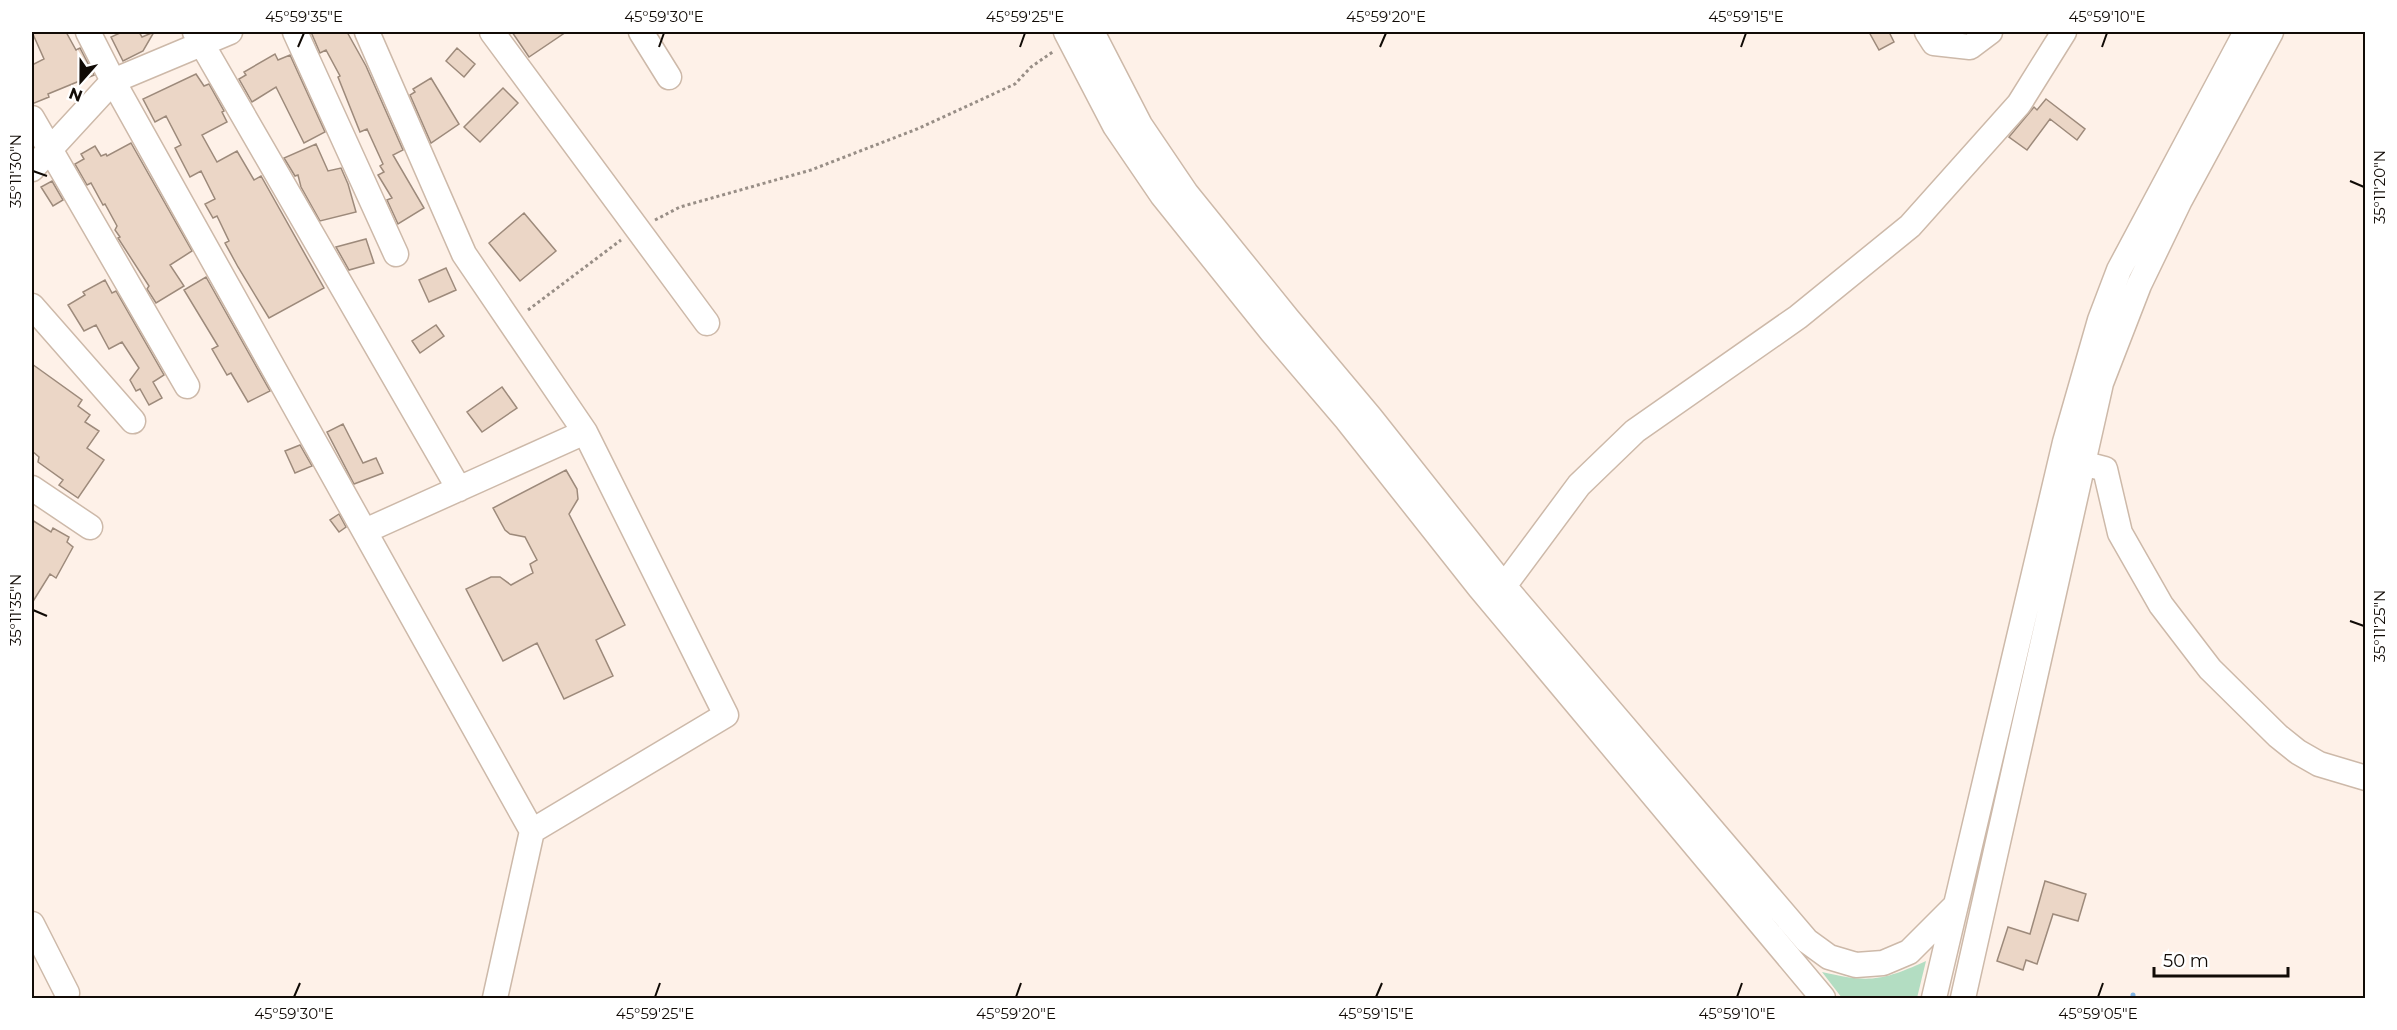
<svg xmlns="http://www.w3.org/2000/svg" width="2397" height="1030" viewBox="0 0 2397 1030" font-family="Montserrat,sans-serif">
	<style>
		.green { fill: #b3ddc2 }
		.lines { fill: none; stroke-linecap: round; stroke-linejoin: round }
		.stream { stroke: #84b5e4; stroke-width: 5 }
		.building { fill: #ebd6c6; stroke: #9d8a7b; stroke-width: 1.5 }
		.minor-casing { stroke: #cdb9a9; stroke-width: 27 }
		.path { stroke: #988e86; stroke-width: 3; stroke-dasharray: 3 3; stroke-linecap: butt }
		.minor { stroke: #fff; stroke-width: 24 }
		.ticks { fill: none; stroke: #110b06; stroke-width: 2 }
		.neatline { fill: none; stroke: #110b06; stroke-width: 2 }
		.ticks-label { font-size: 15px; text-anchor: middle; fill: #110b06 }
	</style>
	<rect width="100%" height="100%" fill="#fef1e8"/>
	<!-- green -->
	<path class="green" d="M1926 961 1917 998H1842L1822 972C1869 983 1882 981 1926 961Z"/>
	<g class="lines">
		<!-- stream -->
		<path class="stream" d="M2133 998V995"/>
	</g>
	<!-- building -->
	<path class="building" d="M32 32H66L76 50 80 48 94 75 48 94 49 97 32 104V65L44 59Z
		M122 32H139L142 37 154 32 143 51 123 61 111 37Z
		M311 32H347L366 66 403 150 393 155 424 208 398 224 387 200 392 198 378 175 384 172 380 166 383 164 367 129 360 132 338 77 340 76 326 50 320 53Z
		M512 32H566L529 57Z
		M1869 32H1889L1894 42 1879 50Z
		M457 48 475 64 464 77 446 61Z
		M275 54 278 60 290 55 325 132 304 143 276 87 252 102 239 79 246 75 244 72Z
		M196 74 204 86 209 84 224 111 222 112 227 122 202 135 217 162 237 151 254 180 261 176 324 288 269 318 238 267 225 243 229 241 217 216 213 218 205 204 215 199 201 171 190 177 175 148 181 145 166 116 155 122 143 99Z
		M431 78 459 124 431 143 410 95 415 92 413 89Z
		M503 88 518 103 480 142 464 127Z
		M2046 99 2085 129 2077 140 2050 119 2027 150 2009 137 2034 107 2037 110Z
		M131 143 192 251 170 265 184 286 156 303 147 289 149 286 118 238 120 237 115 230 117 226 105 204 103 205 91 183 87 185 75 164 84 159 81 154 95 146 101 156 106 154 107 156Z
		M316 144 328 171 341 168 348 184 356 212 320 221 301 187 298 175 295 176 284 158Z
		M52 181 63 200 53 206 41 187Z
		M524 213 556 251 520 281 489 243Z
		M366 239 374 263 349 270 336 247Z
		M446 268 456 290 429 302 419 280Z
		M206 277 270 391 248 402 231 373 227 375 212 349 218 346 184 290Z
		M105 280 112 293 116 291 164 375 153 382 162 398 149 405 140 389 136 391 130 380 139 368 122 342 109 349 96 325 84 331 68 305 85 295 83 292Z
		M436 325 444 336 420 353 412 341Z
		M32 364 82 400 78 406 90 415 85 422 99 431 87 448 104 460 78 498 59 485 63 480 38 462 39 457 32 451Z
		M502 387 517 408 482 432 467 412Z
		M343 424 363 463 376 458 383 473 354 484 327 432Z
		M300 445 312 466 295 473 285 451Z
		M566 470 577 489 578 499 569 514 625 625 596 640 613 676 564 699 537 643 503 661 466 589 491 577H500L511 585 533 573 530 564 537 560 525 537 510 534 505 530 493 508Z
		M339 514 346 527 339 532 330 520Z
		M32 520 51 532 53 528 69 537 67 542 73 547 56 578 50 574 32 603Z
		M2045 881 2086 894 2078 921 2053 914 2037 964 2026 960 2023 970 1997 961 2008 927 2030 934Z"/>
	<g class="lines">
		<!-- minor casing -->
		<g class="minor-casing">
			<path id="minor" d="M88 32 113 81 532 831 495 998
				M195 32 459 489
				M295 32 396 254
				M367 32 464 254 585 432 726 715 532 831
				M492 32 707 323
				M641 32 669 77
				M1066 32 1115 126 1162 195 1272 332 1347 420 1480 588 1823 998
				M1092 32 1140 125 1186 193 1287 318 1370 417 1504 586 1807 941 1829 957 1856 965 1883 963 1909 952 1956 905
				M1927 32 1934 43 1970 47 1990 32
				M32 118 187 386
				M32 169 113 81 230 32
				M32 306 133 421
				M2082 463 2105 469 2120 533 2161 605 2210 669 2278 736 2298 752 2319 764 2366 778
				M32 488 90 527
				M365 531 585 432
				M1504 586 1579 485 1635 431 1798 317 1910 226 2019 104 2064 32
				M32 924 67 993
				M1934 998 2065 442 2100 320 2119 270 2246 32
				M1963 998 2101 383 2139 285 2180 200 2271 32"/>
		</g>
		<!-- path -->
		<path class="path" d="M655 220 680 207 811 170 917 129 1015 84 1031 67 1054 51
			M528 310 621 240"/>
		<!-- minor -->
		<use href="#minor" class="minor"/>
	</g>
	<!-- ticks -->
	<path class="ticks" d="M298 47 304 33M659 47 664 33M1020 47 1025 33M1380 47 1386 33M1741 47 1746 33M2102 47 2107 33M33 171 47 176M2350 181 2364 187M33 610 47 616M2350 621 2364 626M294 997 300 983M655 997 660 983M1016 997 1021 983M1376 997 1382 983M1737 997 1742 983M2098 997 2103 983"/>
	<!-- border -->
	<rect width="2397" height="1030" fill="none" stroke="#ffffff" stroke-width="66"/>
	<!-- north arrow -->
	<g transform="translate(81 81) rotate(201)" stroke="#ffffff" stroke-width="4.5" paint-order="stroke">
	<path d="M0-4.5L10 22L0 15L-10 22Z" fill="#110b06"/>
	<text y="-9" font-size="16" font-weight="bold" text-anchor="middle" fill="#110b06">N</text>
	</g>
	<!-- scale -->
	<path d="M2154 967v9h134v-9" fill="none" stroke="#110b06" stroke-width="3"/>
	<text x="2163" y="967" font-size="18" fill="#110b06" stroke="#ffffff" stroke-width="4.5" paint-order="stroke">50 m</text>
	<rect x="33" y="33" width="2331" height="964" class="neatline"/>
	<g class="ticks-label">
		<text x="304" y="22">45°59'35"E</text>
		<text x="664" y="22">45°59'30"E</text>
		<text x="1025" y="22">45°59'25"E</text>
		<text x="1386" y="22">45°59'20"E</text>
		<text x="1746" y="22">45°59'15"E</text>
		<text x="2107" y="22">45°59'10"E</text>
		<text transform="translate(16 171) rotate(-90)" y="5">35°11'30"N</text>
		<text transform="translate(2380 187) rotate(-90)" y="5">35°11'20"N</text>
		<text transform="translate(16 610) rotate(-90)" y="5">35°11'35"N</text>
		<text transform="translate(2380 626) rotate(-90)" y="5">35°11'25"N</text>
		<text x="294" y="1019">45°59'30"E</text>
		<text x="655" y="1019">45°59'25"E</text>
		<text x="1016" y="1019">45°59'20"E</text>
		<text x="1376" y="1019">45°59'15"E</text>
		<text x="1737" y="1019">45°59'10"E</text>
		<text x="2098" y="1019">45°59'05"E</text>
	</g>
</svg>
